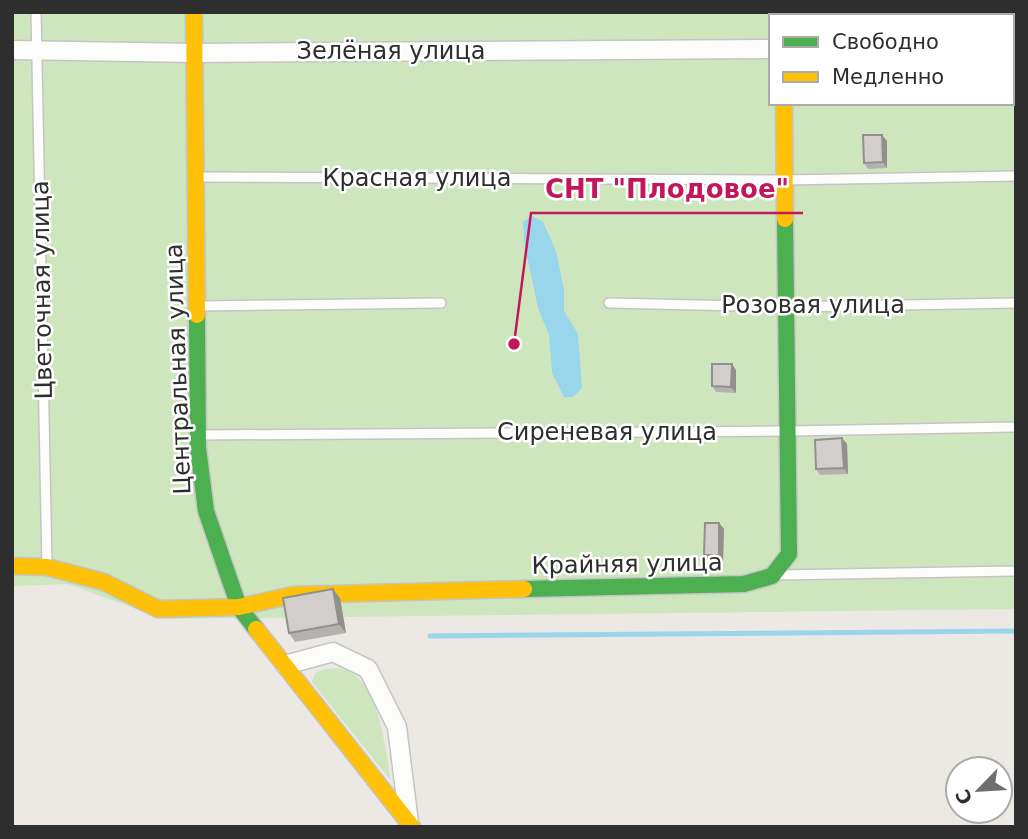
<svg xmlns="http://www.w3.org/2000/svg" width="1028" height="839" viewBox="0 0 1028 839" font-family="'DejaVu Sans',sans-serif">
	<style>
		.green { fill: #cee6be; fill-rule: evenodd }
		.water { fill: #99d6ec }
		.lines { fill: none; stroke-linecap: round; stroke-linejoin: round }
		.stream { stroke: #99d6ec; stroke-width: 5 }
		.lane-casing { stroke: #c5c4c5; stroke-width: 12 }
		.street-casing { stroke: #c5c4c5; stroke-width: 21 }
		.fast-casing { stroke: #c5c4c5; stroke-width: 19 }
		.slow-casing { stroke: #c5c4c5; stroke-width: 19 }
		.lane { stroke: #fcfcfb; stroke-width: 9 }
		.street { stroke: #fcfcfb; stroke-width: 18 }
		.fast { stroke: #4caf50; stroke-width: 16 }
		.slow { stroke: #ffc107; stroke-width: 16 }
		.wall { fill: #b4b1af }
		.shaded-wall { fill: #92908e }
		.building { fill: #d1cecb; stroke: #92908e; stroke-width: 2 }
		.labels { text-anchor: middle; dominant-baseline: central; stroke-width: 5; stroke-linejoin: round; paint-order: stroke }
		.street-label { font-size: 24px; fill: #2e2e2e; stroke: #fff }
		.leader { fill: none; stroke: #c2185b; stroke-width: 2.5 }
		.callout-dot { fill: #c2185b; stroke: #fff; stroke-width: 2.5 }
		.callout-label { font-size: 26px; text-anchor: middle; font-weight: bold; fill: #c2185b; stroke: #fff; stroke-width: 5; stroke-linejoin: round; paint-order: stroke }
	</style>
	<rect width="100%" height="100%" fill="#ece8e4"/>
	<!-- green -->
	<path class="green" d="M12 12H1016V609L163 619 68 584 12 586ZM771 16H1012V103H771Z
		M325 669C330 669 337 668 342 669 380 679 385 750 391 781L312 682 315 673Z"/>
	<!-- water -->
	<path class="water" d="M532 216 543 222 556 251 564 289V311L578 334 582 388 573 397H564L552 373 549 335 538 308 524 242 523 222Z"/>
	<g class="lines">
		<!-- stream -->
		<path class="stream" d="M430 636 1016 631"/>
		<!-- lane casing -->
		<g class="lane-casing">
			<path id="lane" d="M36 12 47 566
				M1012 45H1016
				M197 177 785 180 1016 176
				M609 303 787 307 1016 303
				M198 306 441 303
				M200 435 788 431 1016 427
				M777 575 1016 571"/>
		</g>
		<!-- street casing -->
		<g class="street-casing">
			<path id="street" d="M783 12 784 16
				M12 50 195 53 771 49
				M285 665 333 652 368 669 397 727 409 823"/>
		</g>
		<!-- fast casing -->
		<g class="fast-casing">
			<path id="fast" d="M197 315 198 448 206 511 239 607 256 629
				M524 589 744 584 772 576 789 554 785 219"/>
		</g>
		<!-- slow casing -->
		<g class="slow-casing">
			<path id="slow" d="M194 12 197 315
				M784 103 785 219
				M12 566 47 567 104 582 158 609 239 607 293 595 524 589
				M256 629 412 827"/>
		</g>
		<!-- lane -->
		<use href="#lane" class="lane"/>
		<!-- street -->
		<use href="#street" class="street"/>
		<!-- fast -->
		<use href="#fast" class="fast"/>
		<!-- slow -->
		<use href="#slow" class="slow"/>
	</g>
	<!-- wall -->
	<path class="wall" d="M882 135 887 141V168L868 169 864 163Z
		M736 370V393L716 392 712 386Z
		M842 438 847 444 848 474 820 475 816 469Z
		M719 523 724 529 723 561H709L704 555Z
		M340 598 346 633 295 642 289 633Z"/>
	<!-- shaded-wall -->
	<path class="shaded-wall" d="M882 135 887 141V168L883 162Z
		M732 364 736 370V393L731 387Z
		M842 438 847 444 848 474 844 468Z
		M719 523 724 529 723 561 719 555Z
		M333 589 340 598 346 633 339 624Z"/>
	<!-- building -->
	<path class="building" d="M917 12H942L943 16H917Z
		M863 135H882L883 162 864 163Z
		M712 364H732L731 387 712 386Z
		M842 438 844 468 816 469 815 440Z
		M705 523H719V555H704Z
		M333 589 339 624 289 633 283 598Z"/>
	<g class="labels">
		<!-- street labels -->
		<g class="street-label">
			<text x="391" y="51">Зелёная улица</text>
			<text x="417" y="178">Красная улица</text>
			<text transform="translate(42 290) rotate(-91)">Цветочная улица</text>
			<text x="813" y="305">Розовая улица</text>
			<text transform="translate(178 369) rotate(-92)">Центральная улица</text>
			<text x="607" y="432">Сиреневая улица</text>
			<text transform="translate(627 564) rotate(-1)">Крайняя улица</text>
		</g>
	</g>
	<!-- callouts -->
	<path class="leader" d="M514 344L531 213H803"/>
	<circle class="callout-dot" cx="514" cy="344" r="7"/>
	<g class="callout-label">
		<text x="667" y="198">СНТ "Плодовое"</text>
	</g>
	<!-- border -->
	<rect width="1028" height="839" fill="none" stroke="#2e2e2e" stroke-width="28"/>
	<!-- legend -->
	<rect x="769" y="14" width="245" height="91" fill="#ffffff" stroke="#ababab" stroke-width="2"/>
	<rect x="783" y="37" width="35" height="10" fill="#4caf50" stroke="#ababab" stroke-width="2"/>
	<text x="832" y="49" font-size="21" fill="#2e2e2e">Свободно</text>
	<rect x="783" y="72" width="35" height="10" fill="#ffc107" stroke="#ababab" stroke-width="2"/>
	<text x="832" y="84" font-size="21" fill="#2e2e2e">Медленно</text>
	<!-- north arrow -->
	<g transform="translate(979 790) rotate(245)"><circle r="33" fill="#ffffff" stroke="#ababab" stroke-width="2"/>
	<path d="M0-5L12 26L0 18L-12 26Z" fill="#706f6e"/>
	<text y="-10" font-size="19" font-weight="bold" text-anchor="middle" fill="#2e2e2e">С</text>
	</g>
</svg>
